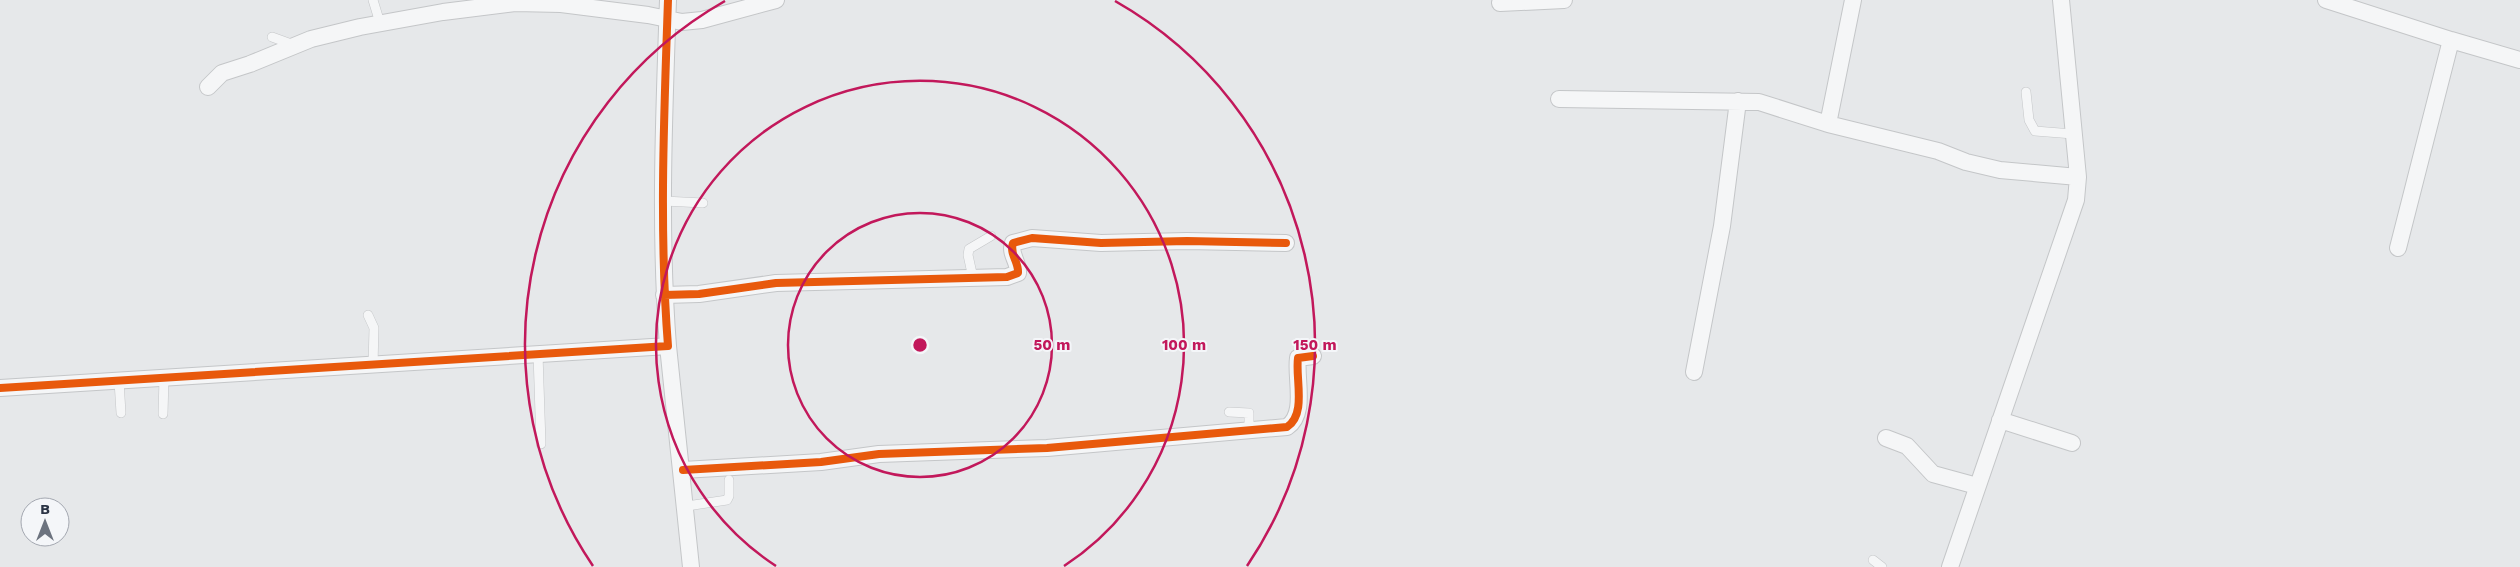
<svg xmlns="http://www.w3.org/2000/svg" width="2520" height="567" viewBox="0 0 2520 567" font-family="'Work Sans',sans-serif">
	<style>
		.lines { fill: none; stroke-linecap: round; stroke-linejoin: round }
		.service-casing { stroke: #c4c6c8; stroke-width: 10 }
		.minor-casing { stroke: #c4c6c8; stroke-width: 18 }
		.service { stroke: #f5f6f7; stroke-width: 9 }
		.minor { stroke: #f5f6f7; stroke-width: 16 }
		.cycleway-casing { stroke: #f4f6f9; stroke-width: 11 }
		.cycleway { stroke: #e8590c; stroke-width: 8 }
		.ring { fill: none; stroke: #c2185b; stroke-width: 2.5 }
		.centre { fill: #c2185b; stroke: #f4f6f9; stroke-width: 2.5 }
		.ring-label { font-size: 15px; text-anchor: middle; font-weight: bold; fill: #c2185b; stroke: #f4f6f9; stroke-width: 4; stroke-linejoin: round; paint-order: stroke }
	</style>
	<rect width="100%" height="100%" fill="#e6e8ea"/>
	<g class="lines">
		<!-- service casing -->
		<g class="service-casing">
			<path id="service" d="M373 0 380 23
				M272 37 294 45
				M2026 92 2029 120 2035 131 2073 134
				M664 201 703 203
				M973 278 968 255 969 249 991 236
				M368 315 374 328 373 365
				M538 354 541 444
				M119 381 121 413
				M1229 412 1249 413V430
				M163 414 164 378
				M687 506 727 500 729 496V480
				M1873 560 1882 567"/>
		</g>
		<!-- minor casing -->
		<g class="minor-casing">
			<path id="minor" d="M2326 0 2451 40
				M1500 3 1564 0
				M208 87 222 73 250 64 311 39 360 27 443 12 515 3 561 4 648 15 682 22 702 20 776 0
				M1559 99 1759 102 1828 124 1938 151 1966 162 2000 170 2078 177
				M1828 124 1853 0
				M2398 248 2451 40 2520 60
				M664 295 699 294 776 283 1007 277 1018 273C1019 262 1009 254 1013 243L1032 238 1101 243 1187 241 1286 243
				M668 346 691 567
				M1694 372 1722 226 1738 101
				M0 388 668 346C659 231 664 115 668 0
				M2000 420 2072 443
				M1886 438 1907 446 1933 474 1977 486
				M683 470 821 462 879 454 1047 448 1287 427C1307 414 1295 378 1298 358L1313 356
				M1950 567 2076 200 2078 177 2061 0"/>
		</g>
		<!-- service -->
		<use href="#service" class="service"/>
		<!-- minor -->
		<use href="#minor" class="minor"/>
		<!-- cycleway casing -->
		<g class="cycleway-casing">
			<path id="cycleway" d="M664 295 699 294 776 283 1007 277 1018 273C1019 262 1009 254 1013 243L1032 238 1101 243 1187 241 1286 243
				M0 388 668 346C659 231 664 115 668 0
				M683 470 821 462 879 454 1047 448 1287 427C1307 414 1295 378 1298 358L1313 356"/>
		</g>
		<!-- cycleway -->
		<use href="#cycleway" class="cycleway"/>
	</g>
	<!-- distance rings -->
	<g class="ring">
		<circle cx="920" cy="345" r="132"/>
		<path d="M776 566A264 264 0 1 1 1064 566"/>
		<path d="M593 566A395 395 0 0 1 725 1M1115 1A395 395 0 0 1 1247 566"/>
	</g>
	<circle cx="920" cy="345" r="8" class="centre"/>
	<g class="ring-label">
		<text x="1052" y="350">50 m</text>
		<text x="1184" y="350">100 m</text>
		<text x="1315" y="350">150 m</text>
	</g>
	<!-- north arrow -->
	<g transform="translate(45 522)"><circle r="24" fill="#f4f6f9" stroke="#a4a8b1"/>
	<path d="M0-4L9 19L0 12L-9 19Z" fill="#6c737f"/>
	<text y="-8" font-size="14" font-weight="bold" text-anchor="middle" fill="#2b3445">B</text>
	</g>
</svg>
